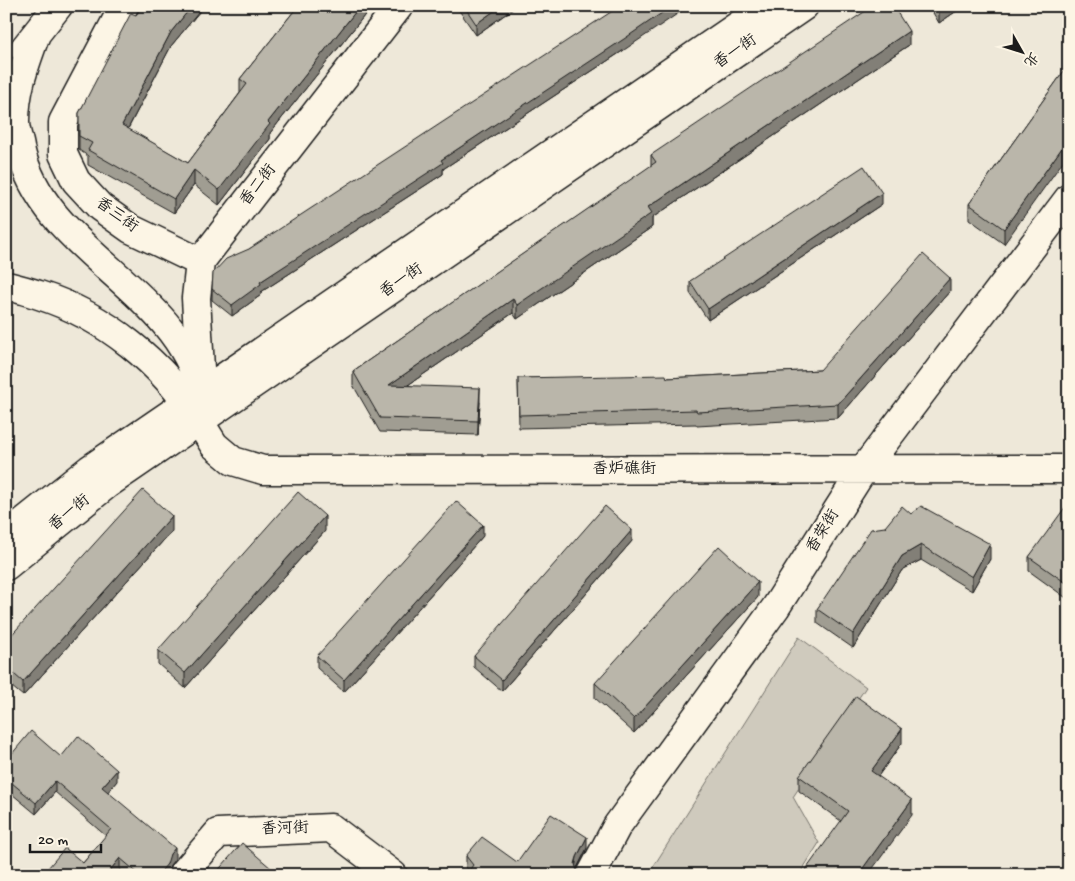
<svg xmlns="http://www.w3.org/2000/svg" width="1075" height="881" viewBox="0 0 1075 881" font-family="'Gochi Hand','LXGW WenKai TC',sans-serif">
	<style>
		.green { fill: #cfcabd; stroke: #76736c }
		.lines { fill: none; stroke-linecap: round; stroke-linejoin: round }
		.minor-casing { stroke: #1c1c1c; stroke-width: 31 }
		.highway-casing { stroke: #1c1c1c; stroke-width: 31 }
		.minor { stroke: #fcf5e5; stroke-width: 28 }
		.highway { stroke: #fcf5e5; stroke-width: 28 }
		.wall { fill: #a09d92; stroke: #1c1c1c }
		.shaded-wall { fill: #827f77; stroke: #1c1c1c }
		.building { fill: #bab6aa; stroke: #1c1c1c }
		.labels { text-anchor: middle; dominant-baseline: central; stroke-width: 5; stroke-linejoin: round; paint-order: stroke }
		.street-label { font-size: 16px; fill: #1c1c1c; stroke: #fcf5e5 }
	</style>
	<rect width="100%" height="100%" fill="#eee8d9"/>
	<filter id="ink" filterUnits="userSpaceOnUse"><feTurbulence type="fractalNoise" baseFrequency=".02" numOctaves="2"/><feDisplacementMap in="SourceGraphic" scale="10" xChannelSelector="R" yChannelSelector="G"/><feConvolveMatrix kernelMatrix="1 2 1 2 8 2 1 2 1" color-interpolation-filters="sRGB"/></filter>
	<g filter="url(#ink)">
		<!-- green -->
		<path class="green" d="M799 637 866 687 793 797 819 843 799 875H648Z"/>
		<g class="lines">
			<!-- minor casing -->
			<g class="minor-casing">
				<path id="minor" d="M124 6 63 122V154L76 181 100 207 131 229 200 262
					M201 386 196 298 200 262 399 6
					M199 421 214 445 233 461 263 470 1069 469
					M6 536 90 469 767 6
					M6 566 106 485 804 6
					M182 875 218 833 331 828 393 875
					M591 875 617 826 776 607 863 470 1069 198"/>
			</g>
			<!-- highway casing -->
			<g class="highway-casing">
				<path id="highway" d="M36 34C25 64 15 90 15 122 15 131 19 140 20 148 44 253 175 286 201 391 203 400 200 412 199 421
					M24 49 58 6
					M6 286C18 288 29 292 39 295 105 316 163 363 199 421"/>
			</g>
			<!-- minor -->
			<use href="#minor" class="minor"/>
			<!-- highway -->
			<use href="#highway" class="highway"/>
		</g>
		<!-- wall -->
		<path class="wall" d="M143 6H204L171 46 128 129 188 163 240 93V79L298 6H372L270 133V139L219 205 194 185 174 213 88 165V156L79 150V113L136 15Z
			M456 6H517L476 35Z
			M929 6H964L939 23Z
			M909 45 652 218V227L517 319 513 313 408 385 480 402 478 435 380 432 353 385V371L651 166V155Z
			M624 50 443 169V174L261 292V295L232 316 212 300V289L249 249Z
			M1069 64 1004 244 969 219V204Z
			M882 204 708 320 690 293V281Z
			M950 291 838 418 697 426 696 424 519 428 518 378H667L820 370Z
			M1069 508V600L1029 571V557Z
			M911 514 990 559 972 591 921 560 902 570 853 648 817 623V609L885 527Z
			M172 531 23 696 6 682V641Z
			M325 531 185 688 158 664V650Z
			M483 536 344 692 317 668V656Z
			M632 541 502 691 474 667V656Z
			M758 597 634 733 595 698V683Z
			M902 743 878 776 912 815 841 821 799 791V776Z
			M6 761 117 781 107 792 175 859 170 865 167 875H126L120 870 83 863 106 836 55 792 36 814 6 789Z
			M587 848 577 868V875H467L469 871 466 867V856L517 862Z"/>
		<!-- shaded-wall -->
		<path class="shaded-wall" d="M192 6H204L171 46 122 140V125L171 32Z
			M360 6H372L270 133V139L219 205V190L268 122Z
			M501 6H517L476 35V24Z
			M672 6H689L624 50 443 169V174L261 292V295L232 316V305L260 282 441 160Z
			M942 6H964L939 23V8Z
			M909 31V45L652 218V227L517 319V305L648 207Z
			M1069 138V153L1004 244V229Z
			M194 170V185L174 213V199Z
			M882 193V204L708 320V309Z
			M950 278V291L838 418V404Z
			M513 299V313L389 398V385Z
			M480 388V402L478 435V421Z
			M172 516V531L23 696V682Z
			M325 516V531L185 688V673Z
			M483 525V536L344 692V680Z
			M632 530V541L502 691V680Z
			M990 544V559L972 591V577Z
			M921 545V560L902 570 853 648V634L902 556Z
			M758 582V597L634 733V719Z
			M902 729V743L871 786V771Z
			M117 770V781L102 799V787Z
			M55 781V792L36 814V803Z
			M912 800V815L868 875H858Z
			M587 837V848L577 868 576 872 577 871V875H574L577 857Z
			M175 848V859L170 865 167 875H158L170 854Z
			M120 858V870L116 875H106Z"/>
		<!-- building -->
		<path class="building" d="M143 6H192L171 32 122 125 188 163 247 84 240 79 298 6H360L268 122 270 124 219 190 194 170 174 199 88 150 92 143 79 136V113L131 13 136 15Z
			M464 6H501L476 24Z
			M620 6H672L624 39 441 160 443 163 260 282 261 284 232 305 212 289 213 273 226 259 249 249Z
			M873 6H893L909 31 648 207 652 213 517 305 513 299 389 385 480 388 478 421 380 418 353 371 656 162 651 155Z
			M1069 64V138L1004 229 969 204Z
			M864 166 882 193 708 309 690 281Z
			M923 254 950 278 838 404 697 412 696 410 519 415 518 378 666 375 667 378 820 370Z
			M143 490 172 516 23 682 6 667V641Z
			M298 492 325 516 185 673 158 650Z
			M456 501 483 525 344 680 317 656Z
			M605 506 632 530 502 680 474 656Z
			M902 506 911 514 921 506 990 544 972 577 921 545 902 556 853 634 817 609 871 529 885 527Z
			M1066 506 1069 508V585L1029 557Z
			M719 546 758 582 634 719 595 683Z
			M856 696 902 729 871 771 912 800 858 875H802L848 811 799 776Z
			M31 731 61 757 78 736 117 770 102 787 175 848 170 854 167 864 158 875H140L120 858 106 875H42L65 848 83 863 111 829 55 781 36 803 6 778V761Z
			M551 814 587 837 577 857 575 864 577 871 574 875H468L467 874 473 865 466 856 482 837 517 862Z
			M242 843 279 875H214Z"/>
	</g>
	<g class="labels">
		<!-- street labels -->
		<g class="street-label">
			<text transform="translate(736 53) rotate(-34)">香一街</text>
			<text transform="translate(259 186) rotate(-52)">香二街</text>
			<text transform="translate(116 216) rotate(36)">香三街</text>
			<text transform="translate(402 282) rotate(-34)">香一街</text>
			<text x="624" y="470">香炉礁街</text>
			<text transform="translate(70 514) rotate(-39)">香一街</text>
			<text transform="translate(824 532) rotate(-58)">香荣街</text>
			<text transform="translate(285 830) rotate(-2)">香河街</text>
		</g>
	</g>
	<!-- margin -->
	<rect width="1075" height="881" fill="none" stroke="#fcf5e5" stroke-width="25"/>
	<rect x="12" y="12" width="1050" height="856" fill="none" stroke="#1c1c1c" stroke-width="2" filter="url(#ink)"/>
	<!-- north arrow -->
	<g transform="translate(1022 52) rotate(129)" stroke="#fcf5e5" stroke-width="4" paint-order="stroke">
	<path d="M0-4L9 19L0 12L-9 19Z" fill="#1c1c1c"/>
	<text y="-8" font-size="14" font-weight="bold" text-anchor="middle" fill="#1c1c1c">北</text>
	</g>
	<!-- scale -->
	<path d="M30 844v8h71v-8" fill="none" stroke="#1c1c1c" stroke-width="2.5"/>
	<text x="38" y="844" font-size="15" fill="#1c1c1c" stroke="#fcf5e5" stroke-width="4" paint-order="stroke">20 m</text>
</svg>
